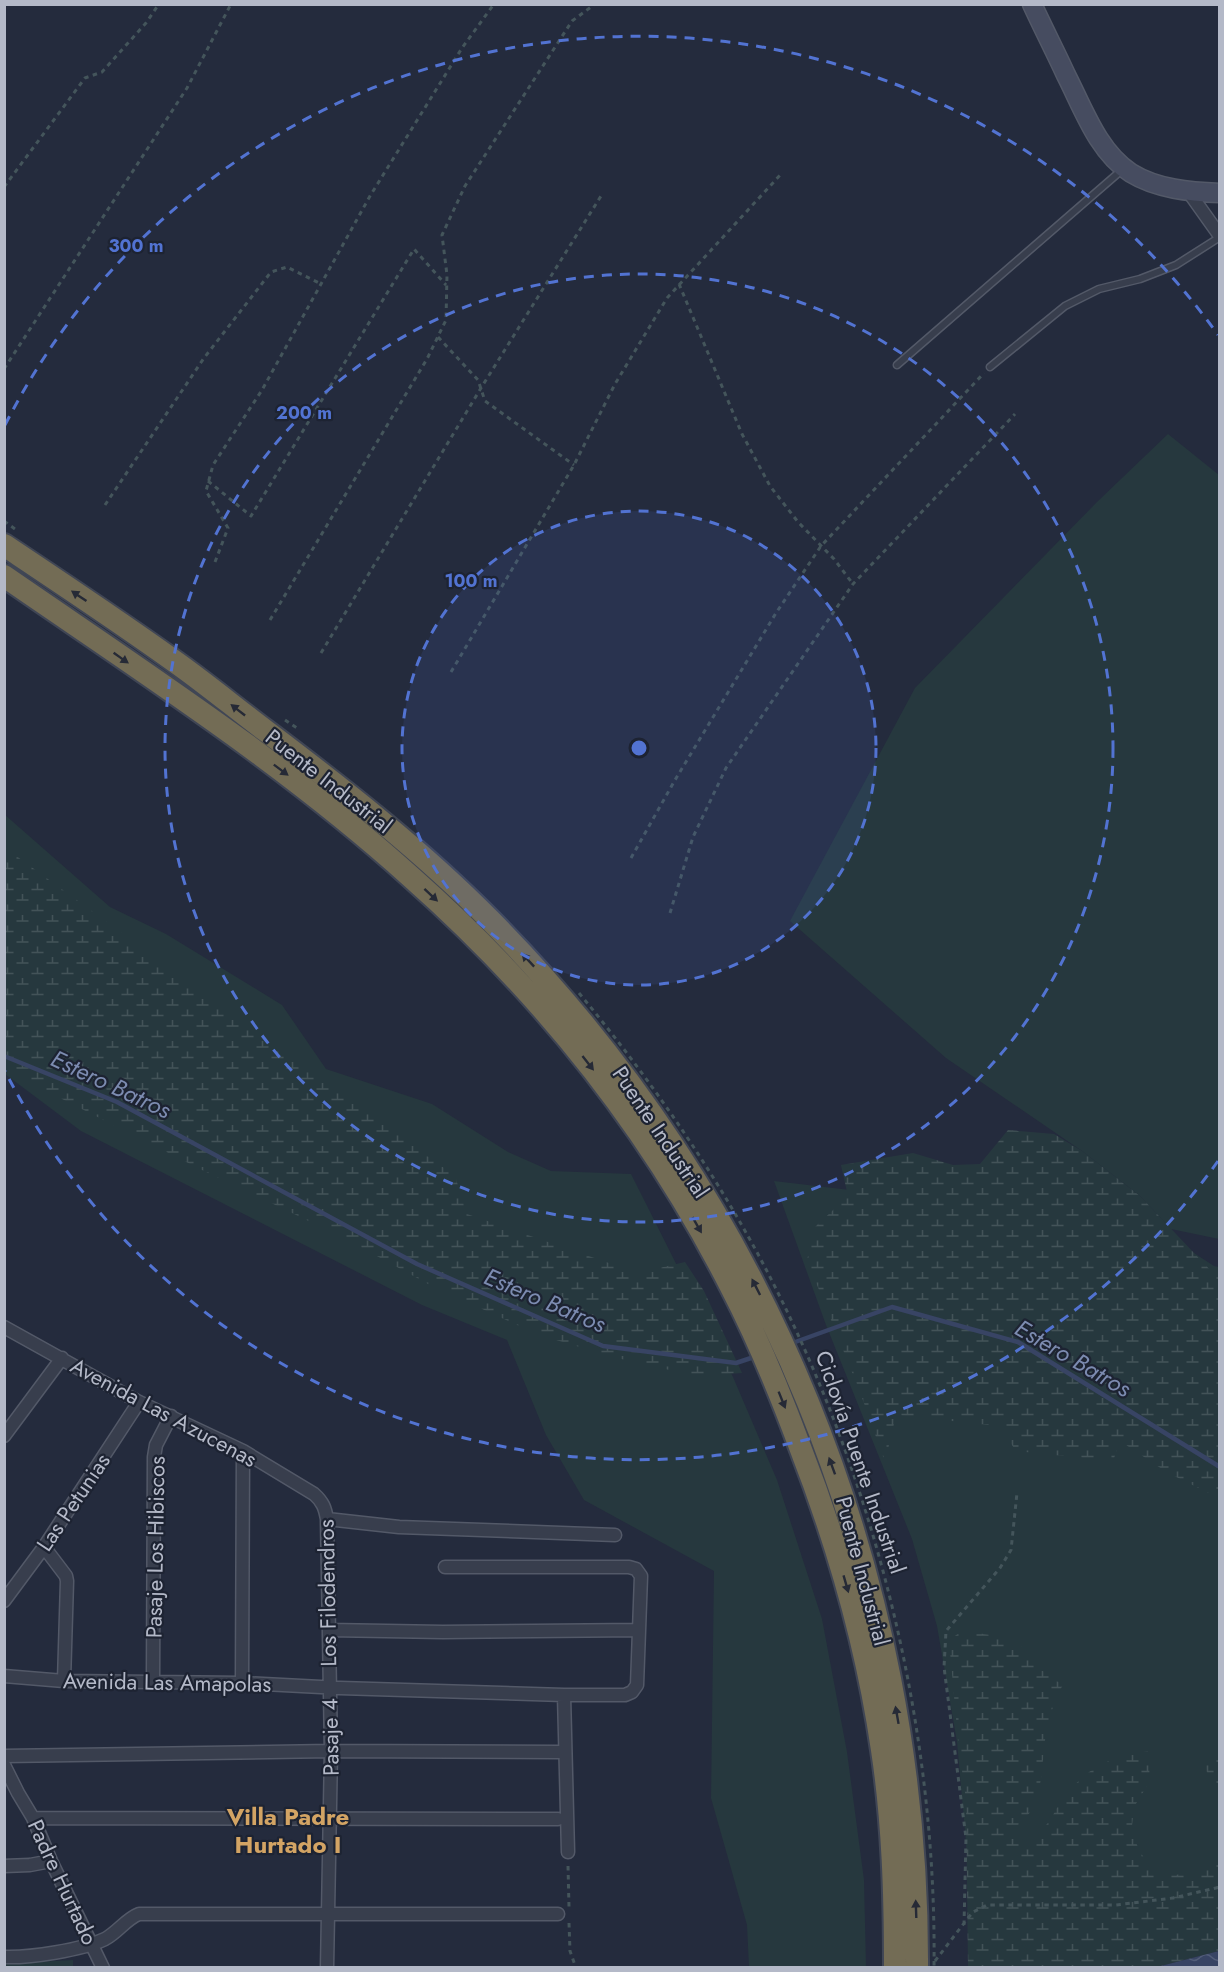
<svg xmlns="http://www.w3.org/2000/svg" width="1224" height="1972" viewBox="0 0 1224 1972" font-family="Jost,sans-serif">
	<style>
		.green { fill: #26383e }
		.wetland { fill: url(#wetland-marsh) }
		.water { fill: url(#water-waves) }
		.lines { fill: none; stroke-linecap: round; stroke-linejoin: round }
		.stream { stroke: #384464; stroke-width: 4.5 }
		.lane-casing { stroke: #535968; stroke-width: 9 }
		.street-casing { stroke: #535968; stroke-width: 15 }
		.secondary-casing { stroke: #535968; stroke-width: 21 }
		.highway-casing { stroke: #404655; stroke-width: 26 }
		.path { stroke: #44555b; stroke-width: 3; stroke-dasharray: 4.5 4.5; stroke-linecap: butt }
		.lane { stroke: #383e4d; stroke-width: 6 }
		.street { stroke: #383e4d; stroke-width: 12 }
		.secondary { stroke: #464c60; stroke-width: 18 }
		.highway { stroke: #736c55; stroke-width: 22 }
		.path-bridge { stroke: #44555b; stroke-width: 3; stroke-dasharray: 4.5 4.5; stroke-linecap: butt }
		.oneway { fill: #262a36 }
		.ring { fill: none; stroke: #5273d2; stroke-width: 3; stroke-dasharray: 10 8 }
		.labels { text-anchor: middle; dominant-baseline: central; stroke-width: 4.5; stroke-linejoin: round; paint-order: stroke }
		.street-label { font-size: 22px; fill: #b4b9c8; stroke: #1d2332 }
		.water-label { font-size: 24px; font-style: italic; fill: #7c8bb0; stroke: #1d2332 }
		.neighbourhood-label { font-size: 24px; font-weight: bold; fill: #d3a464; stroke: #1d2332 }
		.centre { fill: #5273d2; stroke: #1d2332; stroke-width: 3 }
		.ring-label { font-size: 18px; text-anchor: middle; font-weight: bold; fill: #5273d2; stroke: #1d2332; stroke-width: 4.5; stroke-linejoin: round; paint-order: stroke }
	</style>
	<defs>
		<pattern id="wetland-marsh" width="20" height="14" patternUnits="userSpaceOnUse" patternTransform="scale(1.5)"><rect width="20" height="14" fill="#26383e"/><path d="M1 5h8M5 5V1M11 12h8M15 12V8" fill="none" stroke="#435358"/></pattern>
		<pattern id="water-waves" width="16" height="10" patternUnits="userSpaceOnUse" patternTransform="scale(1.5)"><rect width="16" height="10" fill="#384464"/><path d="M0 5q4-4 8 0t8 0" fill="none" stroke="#525d79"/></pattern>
	</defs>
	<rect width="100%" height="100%" fill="#242b3d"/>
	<!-- green -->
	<path class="green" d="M1168 434 1219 475V1239L1171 1229 1140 1196 1082 1151 946 1058 790 921 915 688 1097 502Z
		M4 814 110 907 166 934 282 1005 326 1069 432 1104 508 1152 551 1171 631 1174 733 1377 777 1480 822 1619 847 1752 864 1880 866 1967H749L747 1925 711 1798 714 1571 584 1500 546 1435 507 1340 422 1305 81 1131 5 1074Z
		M1064 1169 1214 1266 1219 1267V1951L969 1876 957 1742 937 1626 912 1539 826 1325 774 1181 850 1190Z
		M73 1960V1967L5 1968V1962L18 1963Z"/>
	<!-- wetland -->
	<path class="wetland" d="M4 847 455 1176 467 1214 638 1273 685 1262 704 1291 742 1373 696 1376 617 1358 539 1335 430 1285 342 1237 200 1169 5 1070Z
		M1008 1130 1054 1134 1082 1151 1140 1196 1212 1272 1219 1276V1498L1168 1473 1120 1441 1113 1461 1016 1451 999 1426 896 1415 885 1462 860 1392 807 1260 815 1227 848 1196 841 1165 913 1153 953 1165 980 1164Z
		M962 1631 991 1635 1022 1647 1045 1673 1063 1685 1055 1698 1045 1740 1041 1779 1035 1807 1008 1836 1029 1846 1051 1819 1064 1794 1089 1772 1114 1758 1148 1751 1150 1781 1134 1807 1132 1826 1137 1845 1148 1866 1176 1875 1219 1864V1951L1157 1967H968L966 1800 958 1741 949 1640Z
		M1219 1746V1787L1210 1781 1205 1766Z"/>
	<!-- water -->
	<path class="water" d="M1219 1951V1967H1157Z"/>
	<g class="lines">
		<!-- stream -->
		<path class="stream" d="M4 1056 117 1102 417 1264 603 1346 736 1363 757 1356
			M787 1345 892 1307 1018 1342 1220 1467"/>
		<!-- lane casing -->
		<g class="lane-casing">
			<path id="lane" d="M897 365 1123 169
				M990 367 1065 306 1099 289 1140 279 1176 265 1220 237"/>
		</g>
		<!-- street casing -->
		<g class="street-casing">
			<path id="street" d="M1188 191 1220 236
				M4 1327 139 1402 243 1451 314 1494C323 1502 325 1508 327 1519L331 1751 327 1968
				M4 1436 62 1358
				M327 1519 399 1527 615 1535
				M44 1547 66 1576 67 1581 64 1681
				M4 1601 44 1547 139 1402
				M329 1630 443 1632 639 1630
				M4 1676 64 1681 242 1683 340 1688 564 1695H625L632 1692 637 1685 641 1576 636 1569 629 1567H445
				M153 1682 154 1457 156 1445 171 1416
				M242 1683 243 1451
				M564 1695 568 1852
				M4 1756 331 1751 559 1752
				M4 1765 18 1793 33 1818 51 1861 103 1968
				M33 1818 558 1819
				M4 1866 30 1865 51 1861
				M4 1957C30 1958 82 1950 105 1939 118 1932 126 1919 139 1914H558"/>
		</g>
		<!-- secondary casing -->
		<g class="secondary-casing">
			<path id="secondary" d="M1032 4C1043 28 1055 51 1066 75 1083 108 1098 152 1131 173 1157 189 1190 192 1220 193"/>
		</g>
		<!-- highway casing -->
		<g class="highway-casing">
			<path id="highway" d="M4 545C64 585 123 624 181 666 210 687 238 710 266 731 344 790 422 851 491 921 766 1199 919 1577 917 1968
				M4 576C143 672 286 764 411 877 542 993 652 1131 731 1287 758 1339 780 1393 800 1447 838 1545 867 1646 882 1750 893 1822 895 1895 895 1968"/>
		</g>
		<!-- path -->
		<path class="path" d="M4 187 85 78 102 72 146 23 159 4
			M679 284 742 434 770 486 798 522 834 559 853 584
			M438 337 478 380 485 401 574 465
			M4 369 187 88 231 4
			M208 481 251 516 414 249 446 285
			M105 505 204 358 271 272 287 267 321 284
			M4 521 15 529
			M215 562 228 528 206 491 213 465 262 390 370 196 462 48 494 4
			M270 620 427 359 446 320 447 275 442 235 465 186 572 21 595 4
			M321 653 481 388 601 196
			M451 672 574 465 615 384 667 298 782 173
			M285 720 297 728
			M631 858 675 780 776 613 821 546 984 373
			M670 913 693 837 726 768 853 584 1015 414
			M568 1866 569 1907
			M569 1923 570 1951 576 1968
			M964 1925 966 1838 944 1667 946 1631 1000 1568 1011 1550 1017 1493
			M935 1961 968 1918 973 1912 987 1905H1116L1173 1898 1220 1887"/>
		<!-- lane -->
		<use href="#lane" class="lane"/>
		<!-- street -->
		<use href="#street" class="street"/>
		<!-- secondary -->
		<use href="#secondary" class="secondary"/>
		<!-- highway -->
		<use href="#highway" class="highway"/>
		<!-- path-bridge -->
		<path class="path-bridge" d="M579 993C647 1075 708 1162 759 1256 874 1471 937 1724 934 1968"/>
	</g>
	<!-- one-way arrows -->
	<defs><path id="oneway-solid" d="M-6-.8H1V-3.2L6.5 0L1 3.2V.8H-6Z" transform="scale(1.5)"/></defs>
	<g class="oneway">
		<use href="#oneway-solid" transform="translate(79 596) rotate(-146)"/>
		<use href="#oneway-solid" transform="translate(121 658) rotate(35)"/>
		<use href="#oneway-solid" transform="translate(238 710) rotate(-142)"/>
		<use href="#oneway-solid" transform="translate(281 770) rotate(37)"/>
		<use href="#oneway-solid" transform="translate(431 895) rotate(43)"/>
		<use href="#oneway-solid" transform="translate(528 960) rotate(-133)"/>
		<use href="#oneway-solid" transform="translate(588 1063) rotate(52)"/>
		<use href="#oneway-solid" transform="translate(697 1225) rotate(60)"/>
		<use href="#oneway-solid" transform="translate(756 1287) rotate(-117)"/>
		<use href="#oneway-solid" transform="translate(782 1400) rotate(68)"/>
		<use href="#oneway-solid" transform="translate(832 1466) rotate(-110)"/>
		<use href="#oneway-solid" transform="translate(846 1584) rotate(74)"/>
		<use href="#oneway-solid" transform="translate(897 1715) rotate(-100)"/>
		<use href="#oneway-solid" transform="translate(916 1909) rotate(-92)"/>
	</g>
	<!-- distance rings -->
	<circle cx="639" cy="748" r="237" fill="#5273d2" fill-opacity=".12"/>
	<g class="ring">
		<circle cx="639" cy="748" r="237"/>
		<circle cx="639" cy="748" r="474"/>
		<path d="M1218 1161A711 711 0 0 1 5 1071M5 425A711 711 0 0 1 1218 335"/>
	</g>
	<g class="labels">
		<!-- street labels -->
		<g class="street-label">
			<text transform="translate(329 781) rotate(38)">Puente Industrial</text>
			<text transform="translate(661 1132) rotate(56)">Puente Industrial</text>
			<text transform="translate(164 1412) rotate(28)">Avenida Las Azucenas</text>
			<text transform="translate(861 1462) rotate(71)">Ciclovía Puente Industrial</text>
			<text transform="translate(73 1502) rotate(-56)">Las Petunias</text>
			<text transform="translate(155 1547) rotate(-89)">Pasaje Los Hibiscos</text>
			<text transform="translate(863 1571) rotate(75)">Puente Industrial</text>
			<text transform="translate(327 1593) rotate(-91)">Los Filodendros</text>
			<text transform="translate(167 1682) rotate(1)">Avenida Las Amapolas</text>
			<text transform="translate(330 1737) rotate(-91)">Pasaje 4</text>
			<text transform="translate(63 1882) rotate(65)">Padre Hurtado</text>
		</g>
		<!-- water labels -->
		<g class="water-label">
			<text transform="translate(111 1084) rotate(25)">Estero Batros</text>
			<text transform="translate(545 1300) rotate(23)">Estero Batros</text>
			<text transform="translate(1073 1358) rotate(30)">Estero Batros</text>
		</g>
		<!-- neighbourhood labels -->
		<g class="neighbourhood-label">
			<text x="288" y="1816">Villa Padre<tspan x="288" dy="28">Hurtado I</tspan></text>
		</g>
	</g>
	<circle cx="639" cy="748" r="9" class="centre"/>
	<g class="ring-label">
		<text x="136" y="252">300 m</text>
		<text x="304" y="419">200 m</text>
		<text x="471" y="587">100 m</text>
	</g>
	<!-- border -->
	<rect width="1224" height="1972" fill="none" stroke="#b4b9c8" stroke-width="12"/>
</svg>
